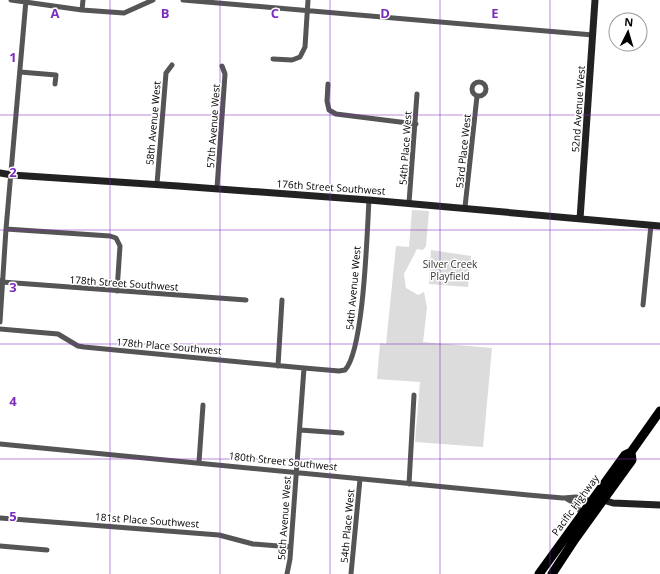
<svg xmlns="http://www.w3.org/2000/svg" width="660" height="574" viewBox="0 0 660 574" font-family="'Open Sans',sans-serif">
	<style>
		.green { fill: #dcdcdc }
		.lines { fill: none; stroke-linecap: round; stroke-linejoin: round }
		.street { stroke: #555; stroke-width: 5 }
		.secondary { stroke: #222; stroke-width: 7 }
		.highway { stroke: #000; stroke-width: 9 }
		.grid { fill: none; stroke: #7b2cbf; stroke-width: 1; stroke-opacity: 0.55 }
		.labels { text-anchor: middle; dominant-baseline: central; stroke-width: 3; stroke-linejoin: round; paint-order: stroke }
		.street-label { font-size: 10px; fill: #000; stroke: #fff }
		.park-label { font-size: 10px; fill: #333; stroke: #fff }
		.grid-label { font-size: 13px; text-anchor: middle; font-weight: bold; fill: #7b2cbf; stroke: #fff; stroke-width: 3; stroke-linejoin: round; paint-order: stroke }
	</style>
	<rect width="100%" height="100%" fill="#fff"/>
	<!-- green -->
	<path class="green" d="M412 210 429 211 426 246 423 250 417 249 404 274 406 288 418 295 424 292 427 308 423 342 492 348 483 447 415 442 420 382 377 379 380 343 386 344 396 246 409 247Z
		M431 250 471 256 468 287 429 284Z"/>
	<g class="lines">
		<!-- street -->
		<path class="street" d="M11 0 82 10 124 13 153 0
			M183 0 593 35
			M82 10 83 0
			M273 59 292 60 300 57 305 47 308 0
			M20 72 56 75 55 84
			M472 89a7 7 0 1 1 14 0a7 7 0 1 1-14 0Z
			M328 84 327 101 329 110 336 114 416 124
			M157 184 166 73 172 65
			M217 188 225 74 222 66
			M409 203 417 94
			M465 207 477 96
			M6 229 110 236 116 238 120 246 117 291
			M0 281 2 282 246 300
			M643 305 651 225
			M0 322 6 229 26 0
			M0 329 58 334 78 346 84 347 304 368 339 371 345 370C364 350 367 232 369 200
			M278 366 282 300
			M300 430 342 433
			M0 444 528 495 563 498 576 497 592 501
			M199 462 203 405
			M409 484 414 395
			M567 499 576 504 582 515
			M0 518 219 535 253 544 291 547
			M0 546 47 550
			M287 574 290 559 304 368
			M351 574 360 479"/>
		<!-- secondary -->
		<path class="secondary" d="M0 173 12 175 178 186 369 200 660 226
			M580 219 595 0
			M603 500 613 503 660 505"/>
		<!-- highway -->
		<path class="highway" d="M539 574 625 455 631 452 660 411
			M552 574 575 539 632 460 631 452"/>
	</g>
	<!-- grid -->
	<path class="grid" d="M110 0V574M220 0V574M330 0V574M440 0V574M550 0V574M0 115H660M0 230H660M0 344H660M0 459H660"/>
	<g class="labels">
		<!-- street labels -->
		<g class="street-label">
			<text transform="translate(578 109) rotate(-86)">52nd Avenue West</text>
			<text transform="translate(153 123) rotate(-85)">58th Avenue West</text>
			<text transform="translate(213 126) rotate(-86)">57th Avenue West</text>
			<text transform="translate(405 148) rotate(-86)">54th Place West</text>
			<text transform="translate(463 151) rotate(-84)">53rd Place West</text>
			<text transform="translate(331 187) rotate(4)">176th Street Southwest</text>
			<text transform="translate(124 283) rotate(4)">178th Street Southwest</text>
			<text transform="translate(353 288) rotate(-85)">54th Avenue West</text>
			<text transform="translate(169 346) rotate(5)">178th Place Southwest</text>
			<text transform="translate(283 461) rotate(6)">180th Street Southwest</text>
			<text transform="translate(575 505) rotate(-54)">Pacific Highway</text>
			<text transform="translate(284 518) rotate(-86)">56th Avenue West</text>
			<text transform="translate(147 520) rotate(4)">181st Place Southwest</text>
			<text transform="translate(347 526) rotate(-85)">54th Place West</text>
		</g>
		<!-- park labels -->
		<g class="park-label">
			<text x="450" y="264">Silver Creek<tspan x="450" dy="12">Playfield</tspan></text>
		</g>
	</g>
	<g class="grid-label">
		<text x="55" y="18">A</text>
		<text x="165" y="18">B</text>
		<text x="275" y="18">C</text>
		<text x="385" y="18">D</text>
		<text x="495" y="18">E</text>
		<text x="13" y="62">1</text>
		<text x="13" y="177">2</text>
		<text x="13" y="292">3</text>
		<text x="13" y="406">4</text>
		<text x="13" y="521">5</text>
	</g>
	<!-- north arrow -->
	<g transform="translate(628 32) rotate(5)"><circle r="19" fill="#ffffff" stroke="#999999"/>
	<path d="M0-3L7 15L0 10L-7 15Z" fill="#000000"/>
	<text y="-6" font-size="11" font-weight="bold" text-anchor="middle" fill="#000000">N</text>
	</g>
</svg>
